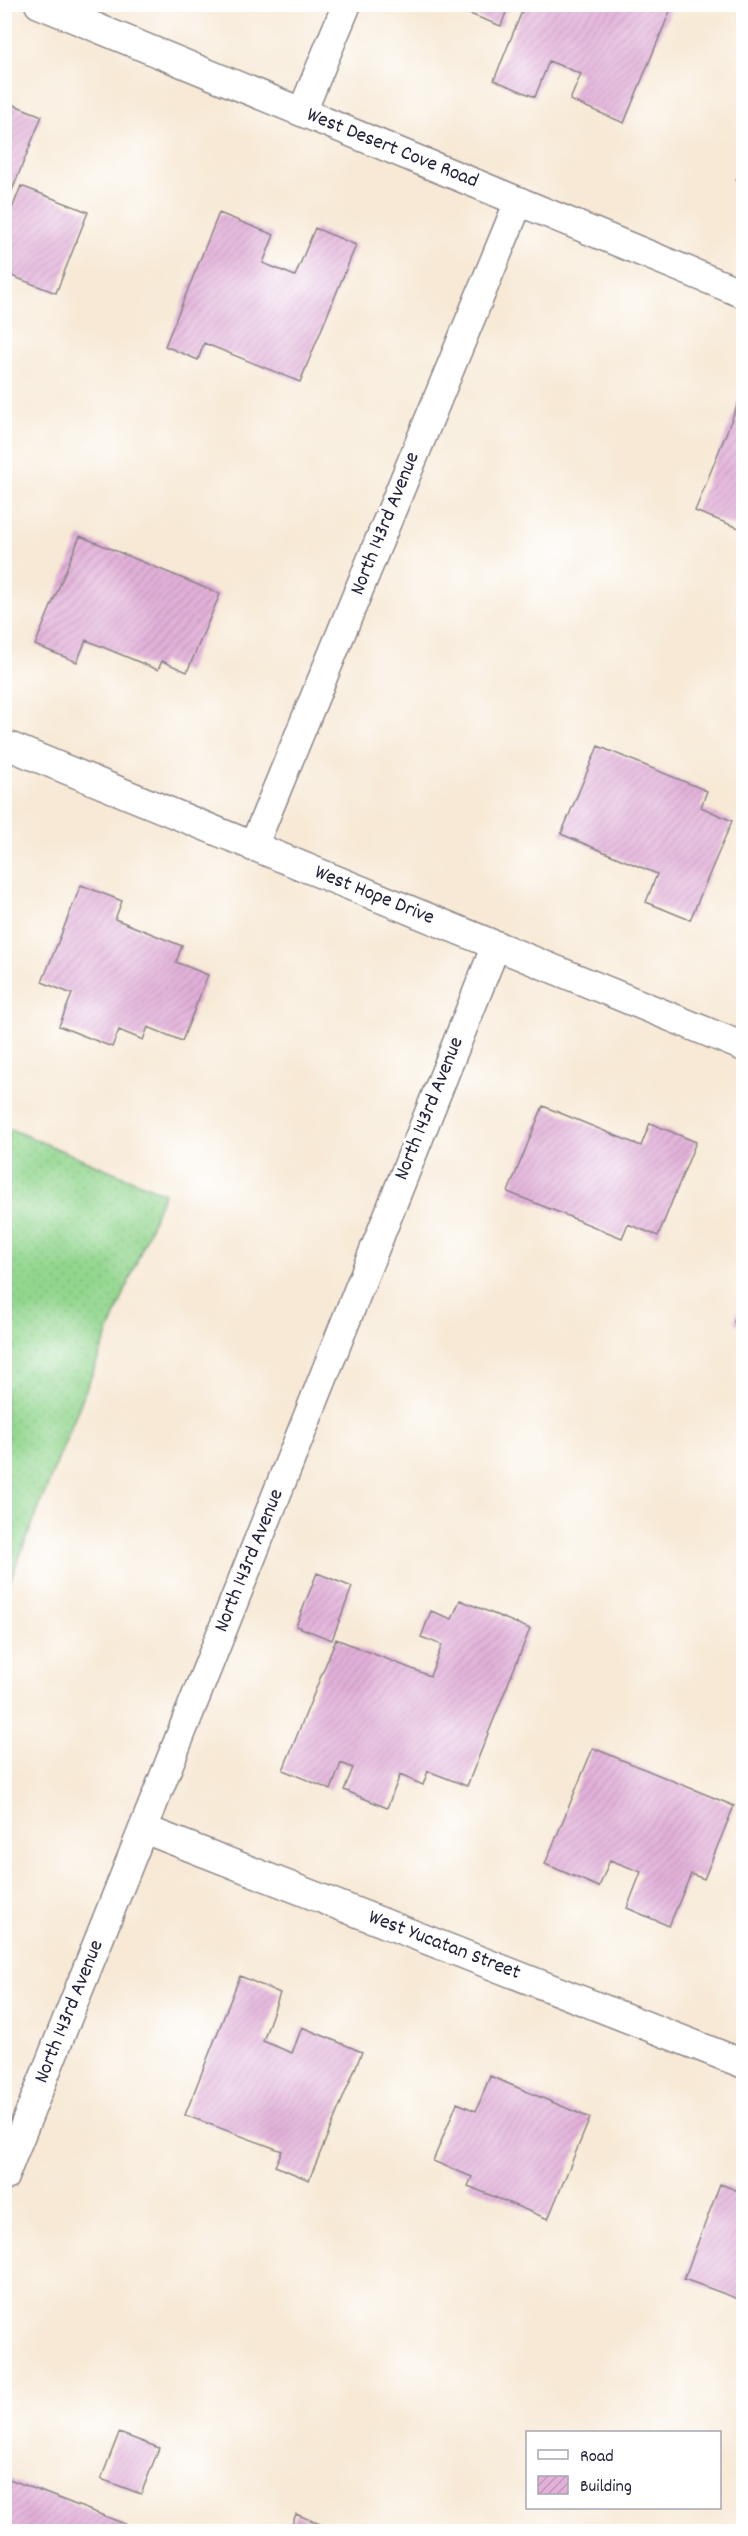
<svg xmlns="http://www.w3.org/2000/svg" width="748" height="2536" viewBox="0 0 748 2536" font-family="Dekko,sans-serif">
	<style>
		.grass { fill: url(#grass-dots); stroke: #5a7c64; stroke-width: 1.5 }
		.building { fill: url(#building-hatch) }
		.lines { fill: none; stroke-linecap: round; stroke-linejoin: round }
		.minor-casing { stroke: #8c8688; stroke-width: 31 }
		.minor { stroke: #fff; stroke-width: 28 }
		.labels { text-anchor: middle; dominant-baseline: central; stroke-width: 6; stroke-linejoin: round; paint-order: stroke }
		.street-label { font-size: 21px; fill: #22223b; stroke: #fff }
	</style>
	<defs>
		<pattern id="grass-dots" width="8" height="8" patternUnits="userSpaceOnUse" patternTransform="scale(1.5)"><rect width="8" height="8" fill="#92d68e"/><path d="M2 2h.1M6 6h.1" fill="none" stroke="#7eb77b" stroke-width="1.8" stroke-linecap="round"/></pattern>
		<pattern id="building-hatch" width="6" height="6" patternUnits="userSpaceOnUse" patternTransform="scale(1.5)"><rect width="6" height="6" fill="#e2b0d9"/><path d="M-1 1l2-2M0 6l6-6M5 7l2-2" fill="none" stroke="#c297bb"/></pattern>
	</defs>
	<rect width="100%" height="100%" fill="#fff"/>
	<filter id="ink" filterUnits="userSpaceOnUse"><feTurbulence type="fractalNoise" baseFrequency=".0167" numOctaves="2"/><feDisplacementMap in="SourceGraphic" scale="12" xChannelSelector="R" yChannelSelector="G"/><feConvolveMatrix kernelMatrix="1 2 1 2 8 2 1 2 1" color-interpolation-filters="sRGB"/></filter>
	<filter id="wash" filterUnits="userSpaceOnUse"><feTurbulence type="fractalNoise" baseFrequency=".008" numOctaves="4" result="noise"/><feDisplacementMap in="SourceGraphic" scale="24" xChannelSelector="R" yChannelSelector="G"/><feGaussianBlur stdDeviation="1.35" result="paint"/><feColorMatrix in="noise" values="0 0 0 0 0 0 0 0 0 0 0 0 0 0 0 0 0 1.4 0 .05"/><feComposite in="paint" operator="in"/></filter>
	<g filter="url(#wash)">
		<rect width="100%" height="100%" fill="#f7e9d5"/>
		<!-- grass -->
		<path class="grass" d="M5 1127 164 1193 5 1593Z"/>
		<g id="blocks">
			<!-- building -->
			<path class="building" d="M470 4H509L501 26 467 13Z
				M525 4H673L624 123 570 100 581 74 549 61 535 97 494 80Z
				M4 101 42 116 5 208H4Z
				M744 163V183L736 180Z
				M21 186 88 212 56 293 4 273V229Z
				M219 213 274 235 263 263 295 276 315 228 356 245 300 382 204 343 198 360 165 346Z
				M739 401 744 403V530L695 511Z
				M80 536 220 594 187 672 162 661 158 670 86 640 77 662 35 645Z
				M598 746 707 791 701 807 732 821 690 920 646 902 657 874 561 834Z
				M81 885 122 901 115 919 182 946 176 962 208 975 182 1041 148 1027 143 1040 119 1030 112 1047 59 1026 72 994 42 982Z
				M543 1106 641 1146 650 1123 696 1142 658 1236 628 1224 622 1238 508 1192Z
				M743 1299H744V1327L734 1322Z
				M317 1573 352 1587 332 1640 296 1626Z
				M460 1600 530 1629 467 1786 428 1771 423 1785 400 1775 387 1808 344 1790 353 1768 341 1763 331 1790 283 1770 336 1639 430 1676 442 1645 421 1637 431 1611 452 1619Z
				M593 1748 734 1806 704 1879 691 1874 669 1926 627 1908 641 1872 610 1860 599 1887 545 1864Z
				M240 1976 280 1993 263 2041 292 2053 302 2027 362 2052 309 2180 275 2166 282 2151 185 2115Z
				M490 2076 590 2118 548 2219 468 2186 472 2177 433 2161 457 2103 476 2111Z
				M720 2184 744 2193V2301L684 2279Z
				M119 2433 159 2448 141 2494 101 2479Z
				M4 2477 125 2524 122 2532H4Z
				M296 2514 334 2530 333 2532H289Z"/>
		</g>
	</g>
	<g filter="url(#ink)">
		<use href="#blocks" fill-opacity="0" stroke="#8c8688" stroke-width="1.5"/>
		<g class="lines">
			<!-- minor casing -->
			<g class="minor-casing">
				<path id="minor" d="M39 4 744 294
					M302 112 347 4
					M4 744 744 1047
					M253 847 519 201
					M144 1829 744 2064
					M4 2177 496 945"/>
			</g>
			<!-- minor -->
			<use href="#minor" class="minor"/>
		</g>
	</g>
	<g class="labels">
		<!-- street labels -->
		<g class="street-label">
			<text transform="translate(392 149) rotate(22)">West Desert Cove Road</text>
			<text transform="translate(386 524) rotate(-68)">North 143rd Avenue</text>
			<text transform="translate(374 896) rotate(22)">West Hope Drive</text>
			<text transform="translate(430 1109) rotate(-68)">North 143rd Avenue</text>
			<text transform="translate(250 1561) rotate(-68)">North 143rd Avenue</text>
			<text transform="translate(444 1946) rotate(21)">West Yucatan Street</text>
			<text transform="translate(70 2012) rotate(-68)">North 143rd Avenue</text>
		</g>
	</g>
	<!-- margin -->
	<rect width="748" height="2536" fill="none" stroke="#fff" stroke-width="24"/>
	<!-- legend -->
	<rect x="526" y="2431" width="195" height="78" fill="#ffffff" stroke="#a7a7b1" stroke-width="1.5"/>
	<rect x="538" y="2450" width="30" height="9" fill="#ffffff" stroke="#a7a7b1" stroke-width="1.5"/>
	<text x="580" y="2461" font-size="18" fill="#22223b">Road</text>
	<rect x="538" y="2476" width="30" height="18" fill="url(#building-hatch)" stroke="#a7a7b1" stroke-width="1.5"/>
	<text x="580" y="2491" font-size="18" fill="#22223b">Building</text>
</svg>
